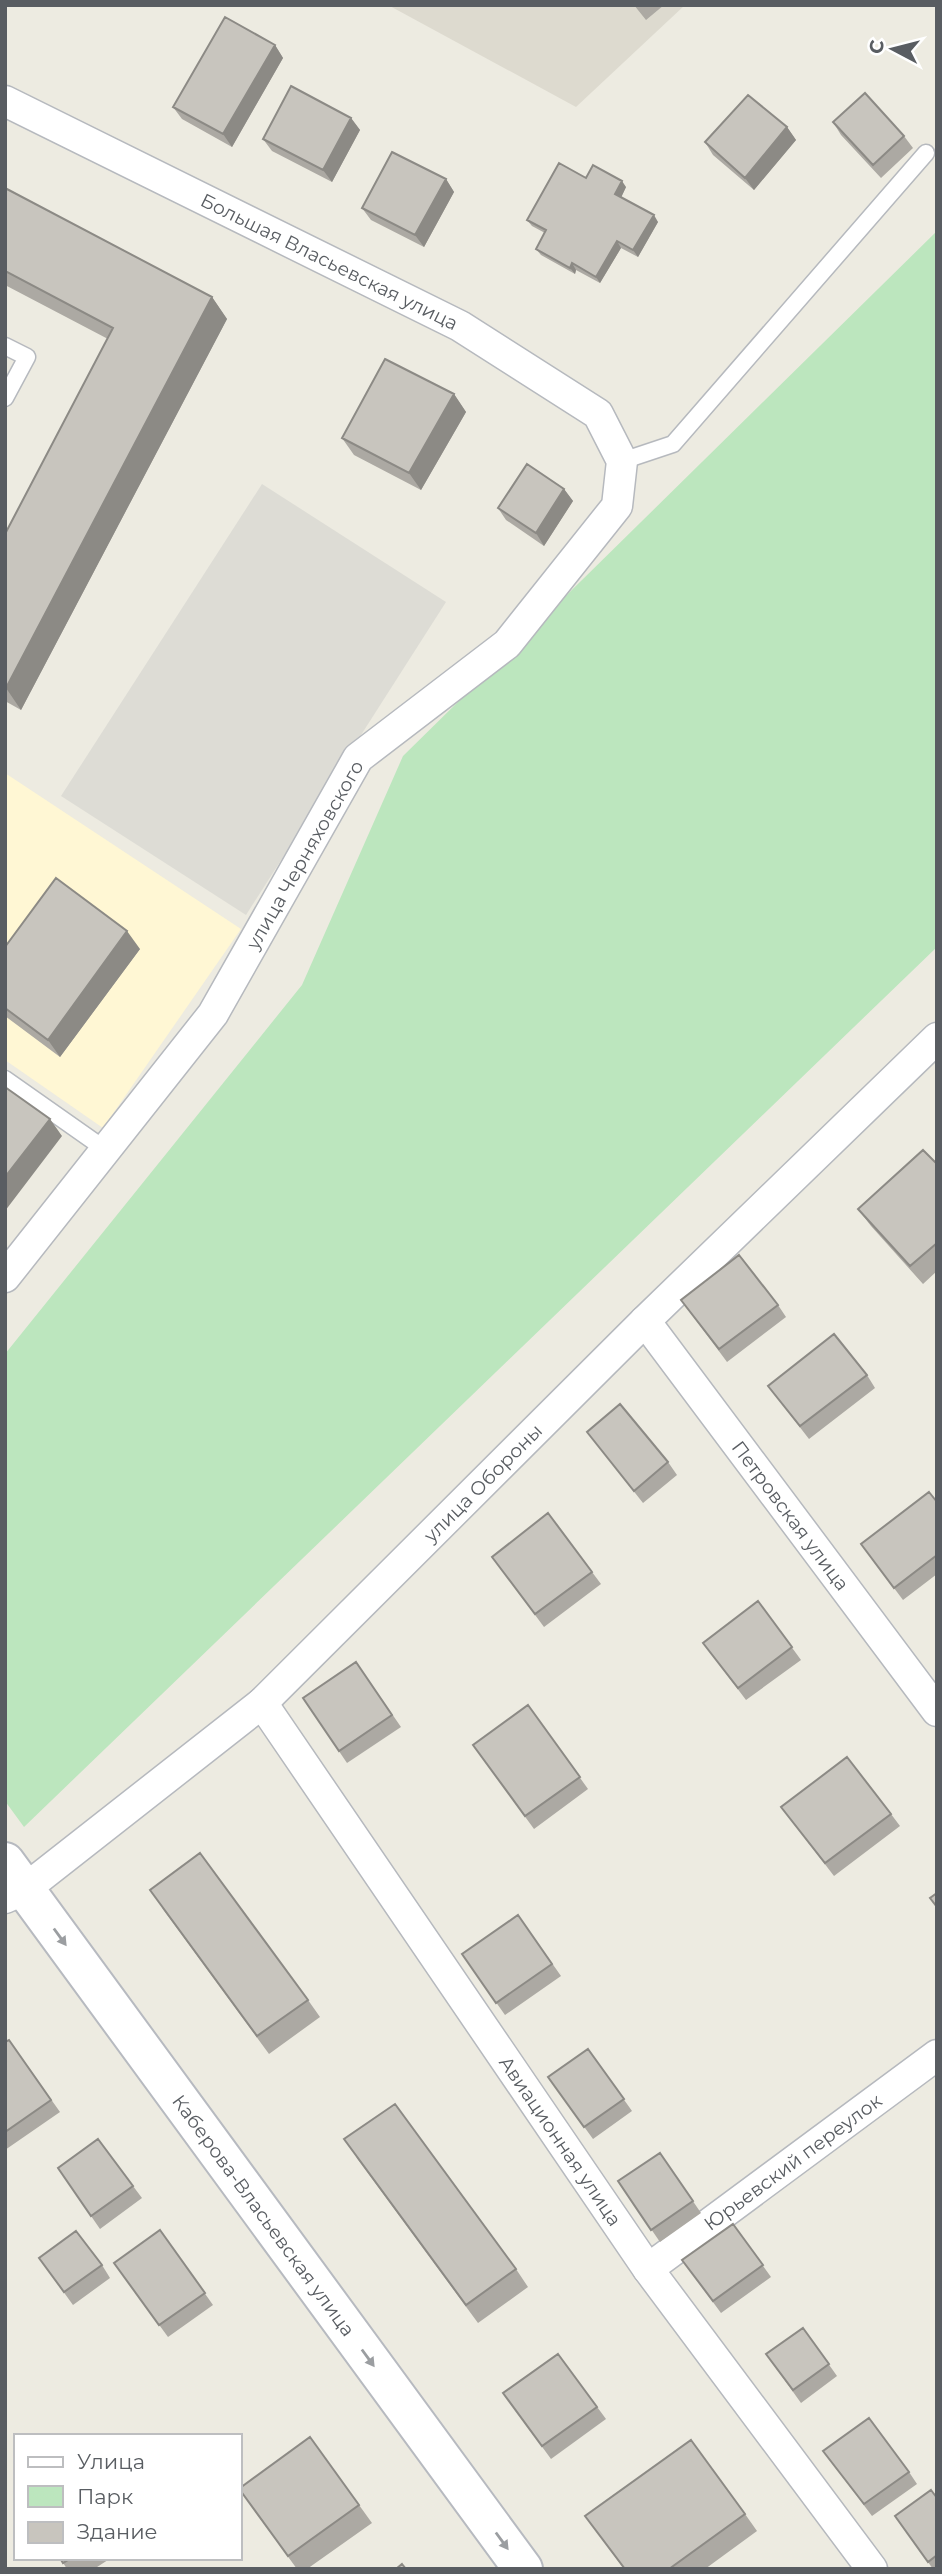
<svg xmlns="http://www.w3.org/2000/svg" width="942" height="2574" viewBox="0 0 942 2574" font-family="Montserrat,sans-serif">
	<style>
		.commercial { fill: #fff7d4 }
		.industrial { fill: #dddcd5 }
		.education { fill: #dddacf }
		.green { fill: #bce6be }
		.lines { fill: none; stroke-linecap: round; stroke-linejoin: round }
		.service-casing { stroke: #b6b9be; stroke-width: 19 }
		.minor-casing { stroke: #b6b9be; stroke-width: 33 }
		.secondary-casing { stroke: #b7bac0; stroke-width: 42 }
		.service { stroke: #fff; stroke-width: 16 }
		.minor { stroke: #fff; stroke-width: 30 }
		.secondary { stroke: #fff; stroke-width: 38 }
		.wall { fill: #aca9a3 }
		.shaded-wall { fill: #8c8a85 }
		.building { fill: #c8c5be; stroke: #8c8a85; stroke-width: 2 }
		.oneway { fill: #9b9ea1 }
		.labels { text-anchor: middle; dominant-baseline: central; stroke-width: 5; stroke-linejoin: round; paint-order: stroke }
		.street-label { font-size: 19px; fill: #595d62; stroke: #fff }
	</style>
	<rect width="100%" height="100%" fill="#edebe1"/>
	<!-- commercial -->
	<path class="commercial" d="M5 773 241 929 103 1128 5 1060Z"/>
	<!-- industrial -->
	<path class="industrial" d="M262 484 446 602 246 915 61 796Z"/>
	<!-- education -->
	<path class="education" d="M388 5H685L576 107Z"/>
	<!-- green -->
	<path class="green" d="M937 231V947L24 1827 5 1801V1354L302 985 403 756Z"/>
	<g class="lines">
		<!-- service casing -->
		<g class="service-casing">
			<path id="service" d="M5 346 27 357 5 398
				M622 461 673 444 926 153
				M5 1079 106 1150"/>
		</g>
		<!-- minor casing -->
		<g class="minor-casing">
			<g id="minor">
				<path id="s1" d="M5 101 460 326 598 414 622 461 617 506 507 644 358 758 213 1014 5 1277"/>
				<path id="s2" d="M645 1321 937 1711"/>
				<path id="s3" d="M262 1703 648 2269 872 2569"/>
				<path id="s4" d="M5 1898 25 1889 262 1703 645 1321 937 1038"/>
				<path id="s5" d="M648 2269 937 2055"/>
			</g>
		</g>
		<!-- secondary casing -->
		<g class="secondary-casing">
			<g id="secondary">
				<path id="s6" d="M5 1862 523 2569"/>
			</g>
		</g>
		<!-- service -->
		<use href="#service" class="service"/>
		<!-- minor -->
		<use href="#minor" class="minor"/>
		<!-- secondary -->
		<use href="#secondary" class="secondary"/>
	</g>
	<!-- wall -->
	<path class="wall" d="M634 5H664L646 20Z
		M275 45 283 58 232 147 182 119 173 107Z
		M351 118 360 130 332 182 272 151 263 139Z
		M833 122 904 136 913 148 881 178 841 135Z
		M787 127 796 140 754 190 713 155 705 142Z
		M586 178 626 187 621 197 658 222 638 257 621 248 600 283 576 270 575 274 541 255 536 249 545 233 532 226 527 220Z
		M446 179 454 192 424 247 371 220 362 208Z
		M5 188 212 297 227 319 21 710 5 701V534L108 339 5 285Z
		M454 394 466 412 421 490 354 455 342 438Z
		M564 489 573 501 544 546 506 520 498 508Z
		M5 947 140 949 60 1057 5 1016Z
		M937 1164V1271L923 1284 871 1226 858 1209Z
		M681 1300 778 1305 786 1317 727 1362Z
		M867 1375 875 1388 809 1439 768 1386Z
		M587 1432 668 1462 677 1475 643 1503Z
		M937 1502V1574L903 1600 861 1544Z
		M501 1569 592 1572 601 1584 544 1627Z
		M758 1601 801 1660 746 1700 703 1643Z
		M356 1662 401 1727 347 1763 303 1698Z
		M528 1705 588 1789 534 1829 473 1745Z
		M781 1807 891 1814 900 1826 834 1876Z
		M162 1908 308 2000 320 2017 269 2054Z
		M518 1915 561 1976 505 2015 462 1954Z
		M9 2040 60 2112 5 2150V2042Z
		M588 2049 632 2111 593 2139 548 2077Z
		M660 2153 701 2213 660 2242 618 2181Z
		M356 2157 516 2269 528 2287 478 2323Z
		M58 2168 133 2186 142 2198 100 2229Z
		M733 2224 771 2277 721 2313 682 2260Z
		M160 2230 213 2305 168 2337 114 2263Z
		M39 2258 102 2265 110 2278 73 2305Z
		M803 2328 837 2376 801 2403 766 2354Z
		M558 2354 606 2419 551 2459 503 2393Z
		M310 2437 372 2523 307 2569H297L251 2506Z
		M823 2451 909 2472 917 2484 872 2516Z
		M937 2498V2569H933L895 2516Z
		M745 2514 757 2531 705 2569H624L585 2516Z
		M60 2558H111L94 2569H67Z"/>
	<!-- shaded-wall -->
	<path class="shaded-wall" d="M275 45 283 58 232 147 223 134Z
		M351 118 360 130 332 182 323 170Z
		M787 127 796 140 754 190 745 178Z
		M446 179 454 192 424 247 415 235Z
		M622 181 626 187 620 200 615 194Z
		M654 215 658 222 638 257 633 250Z
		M617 241 621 248 600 283 596 277Z
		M572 263 576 270 575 274 570 268Z
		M212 297 227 319 21 710 6 688Z
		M454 394 466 412 421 490 409 473Z
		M564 489 573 501 544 546 536 533Z
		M127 931 140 949 60 1057 48 1040Z
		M50 1119 62 1136 5 1211V1177Z"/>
	<!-- building -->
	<path class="building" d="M225 17 275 45 223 134 173 107Z
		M291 86 351 118 323 170 263 139Z
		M865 93 904 136 873 165 833 122Z
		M748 95 787 127 745 178 705 142Z
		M392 152 446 179 415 235 362 208Z
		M559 163 586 178 593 165 622 181 615 194 654 215 633 250 617 241 596 277 572 263 570 268 536 249 546 230 527 220Z
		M5 188 212 297 6 688 5 687V534L113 328 5 271Z
		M385 359 454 394 409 473 342 438Z
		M527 464 564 489 536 533 498 508Z
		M56 878 127 931 48 1040 5 1008V947Z
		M5 1087 50 1119 5 1177Z
		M923 1150 937 1164V1243L910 1266 858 1209Z
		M739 1255 778 1305 719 1349 681 1300Z
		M834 1334 867 1375 800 1426 768 1386Z
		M620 1404 668 1462 634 1491 587 1432Z
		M929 1492 937 1502V1555L894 1588 861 1544Z
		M548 1513 592 1572 535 1614 492 1557Z
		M758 1601 792 1647 738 1688 703 1643Z
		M356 1662 392 1715 339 1751 303 1698Z
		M528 1705 580 1777 525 1816 473 1745Z
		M847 1757 891 1814 825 1863 781 1807Z
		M200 1853 308 2000 257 2036 150 1890Z
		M937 1893V1907L930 1898Z
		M518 1915 552 1964 496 2003 462 1954Z
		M9 2040 51 2100 5 2132V2042Z
		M588 2049 624 2099 584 2127 548 2077Z
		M395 2104 516 2269 466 2305 344 2139Z
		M98 2139 133 2186 91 2216 58 2168Z
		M660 2153 693 2201 651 2230 618 2181Z
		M733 2224 763 2265 713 2301 682 2260Z
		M160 2230 205 2293 159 2325 114 2263Z
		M76 2231 102 2265 64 2292 39 2258Z
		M803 2328 829 2364 793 2390 766 2354Z
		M558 2354 597 2407 542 2446 503 2393Z
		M869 2418 909 2472 864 2504 823 2451Z
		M310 2437 359 2505 288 2556 240 2490V2488Z
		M691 2440 745 2514 669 2569H625L585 2516Z
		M931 2490 937 2498V2555L928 2562 895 2516Z
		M60 2558H71L63 2563Z
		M402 2564 406 2569H396Z"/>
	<!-- one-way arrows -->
	<defs><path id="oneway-solid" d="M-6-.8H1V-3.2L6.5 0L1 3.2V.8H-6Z" transform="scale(1.75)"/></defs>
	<g class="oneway">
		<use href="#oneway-solid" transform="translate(60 1937) rotate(54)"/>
		<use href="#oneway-solid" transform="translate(368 2358) rotate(54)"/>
		<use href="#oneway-solid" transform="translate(502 2541) rotate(54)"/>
	</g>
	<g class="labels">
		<!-- street labels -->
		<g class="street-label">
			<text stroke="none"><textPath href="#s1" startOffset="362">Большая Власьевская улица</textPath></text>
			<text transform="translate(305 855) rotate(-60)">улица Черняховского</text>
			<text stroke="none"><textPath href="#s4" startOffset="635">улица Обороны</textPath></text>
			<text stroke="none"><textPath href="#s2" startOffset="243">Петровская улица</textPath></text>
			<text stroke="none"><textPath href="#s3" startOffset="530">Авиационная улица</textPath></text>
			<text stroke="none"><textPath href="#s5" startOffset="180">Юрьевский переулок</textPath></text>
			<text stroke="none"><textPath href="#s6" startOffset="438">Каберова-Власьевская улица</textPath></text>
		</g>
	</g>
	<!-- border -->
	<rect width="942" height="2574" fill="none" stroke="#595d62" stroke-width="14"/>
	<!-- legend -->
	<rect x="14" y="2434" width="228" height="126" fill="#ffffff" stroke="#bdbec0" stroke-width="2"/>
	<rect x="28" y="2457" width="35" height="10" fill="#ffffff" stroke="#bdbec0" stroke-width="2"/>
	<text x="77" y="2469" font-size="21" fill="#595d62">Улица</text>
	<rect x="28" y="2486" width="35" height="21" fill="#bce6be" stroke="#bdbec0" stroke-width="2"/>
	<text x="77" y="2504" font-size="21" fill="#595d62">Парк</text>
	<rect x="28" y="2522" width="35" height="21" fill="#c8c5be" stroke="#bdbec0" stroke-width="2"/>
	<text x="77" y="2539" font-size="21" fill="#595d62">Здание</text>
	<!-- north arrow -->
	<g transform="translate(893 49) rotate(277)" stroke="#ffffff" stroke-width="5" paint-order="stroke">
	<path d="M0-5L12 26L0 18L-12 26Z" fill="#595d62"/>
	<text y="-10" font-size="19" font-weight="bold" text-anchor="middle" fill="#595d62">С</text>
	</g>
</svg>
